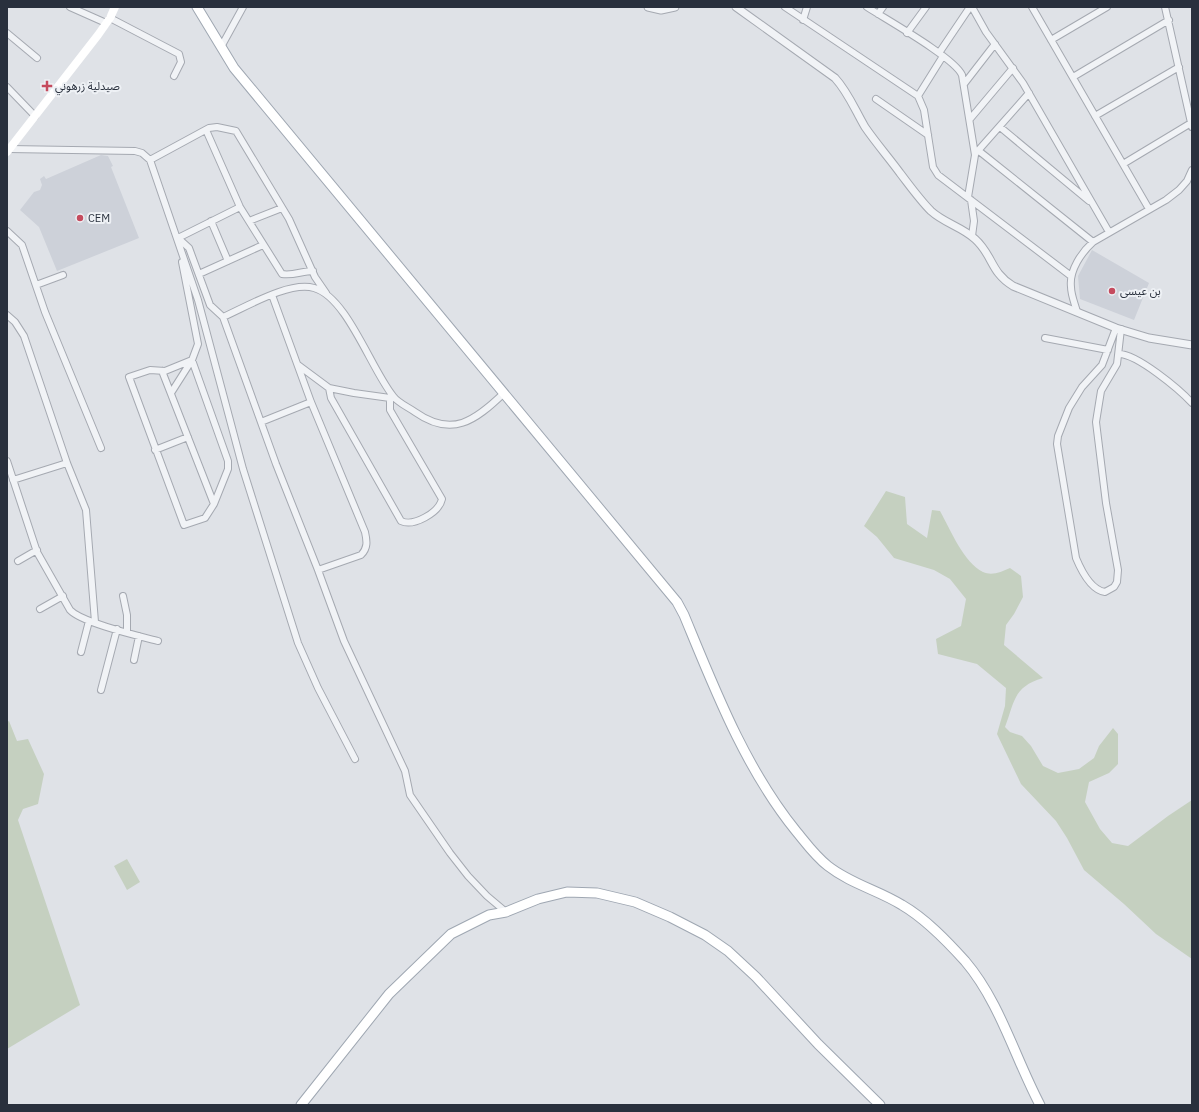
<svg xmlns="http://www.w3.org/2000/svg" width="1199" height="1112" viewBox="0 0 1199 1112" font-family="'IBM Plex Sans','Noto Sans Arabic',sans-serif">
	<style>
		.built { fill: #cdd1d9 }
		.green { fill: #c5d0c0 }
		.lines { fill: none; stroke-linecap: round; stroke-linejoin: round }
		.minor-casing { stroke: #a5a9b1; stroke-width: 8 }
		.tertiary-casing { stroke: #a5a9b1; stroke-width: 9 }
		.primary-casing { stroke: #9fa7b2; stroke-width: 11 }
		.minor { stroke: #f1f3f6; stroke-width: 6 }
		.tertiary { stroke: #f1f3f6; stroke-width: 7 }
		.secondary { stroke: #fff; stroke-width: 8 }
		.primary { stroke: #fff; stroke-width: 9 }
		.poi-dot { fill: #c54b5e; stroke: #eef1f5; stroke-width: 1.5 }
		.labels { text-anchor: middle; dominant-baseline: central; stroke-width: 4; stroke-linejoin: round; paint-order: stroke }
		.poi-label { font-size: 11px; fill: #29303d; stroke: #eef1f5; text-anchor: start }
	</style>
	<rect width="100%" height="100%" fill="#dfe2e7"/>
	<!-- built -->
	<path class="built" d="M101 155 108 156 113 166 111 167 139 238 57 271 39 227 20 210 34 192 40 190 42 185 40 179 44 176 46 179Z
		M1092 250 1149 283 1134 320 1080 299 1078 276Z"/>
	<!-- green -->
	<path class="green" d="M886 491 905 497 907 524 927 538 932 510 940 511C950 529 964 563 983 572 992 576 1001 572 1010 568L1021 576 1023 597 1014 614 1006 625 1004 645 1043 678C1013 687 1015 701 1005 727L1010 732 1022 736 1031 746 1043 766 1058 773 1079 769 1094 758 1099 746 1113 728 1118 734V764L1109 773 1089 782 1085 802 1100 829 1112 843 1128 846 1168 816 1192 800V959L1156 934 1124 904 1084 870 1067 838 1056 821 1021 784 997 734 1005 706 1006 688 977 664 938 654 936 639 961 626 966 599 950 579 934 570 894 558 877 537 864 526Z
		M9 721 17 741 28 739 44 774 38 804 23 809 18 820 80 1005 7 1049V722Z
		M127 859 140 882 127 890 114 866Z"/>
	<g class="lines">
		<!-- minor casing -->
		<g class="minor-casing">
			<path id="minor" d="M70 7 106 23
				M785 7 918 96 924 110 933 167 938 175 1071 276
				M867 7C887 20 955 58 962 75L975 155 968 197
				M972 7 986 32 1023 83 1109 232
				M1032 7 1149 209
				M1165 7 1192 127
				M878 14 883 7
				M110 18 179 54 181 62 174 76
				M803 20 807 7
				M7 33 37 58
				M907 33 926 7
				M1051 40 1107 7
				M221 47 243 7
				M939 53 970 7
				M1073 77 1169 20
				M964 84 995 44
				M7 87 35 116
				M918 96 943 56
				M876 99 928 135
				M1095 116 1179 67
				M970 119 1013 68
				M1000 127 1089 201
				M206 130 240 207 282 274C293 276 302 271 313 271
				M9 149 135 151 142 153 150 160 198 300 243 469 298 643 318 688 355 759
				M979 151 1093 242
				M976 153 1029 93
				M150 160 209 128 217 127 236 131 289 219 315 277 326 293
				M1123 164 1191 123
				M971 200 974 221 972 236
				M211 221 228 261
				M249 221 282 208
				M7 231 22 245 45 312 101 448
				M178 238 189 248 210 305 223 317 276 464 318 570 344 641 405 771 410 795 450 853 468 876 487 896 506 912
				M178 238 240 207
				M199 274 263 245
				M36 285 63 275
				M272 295 311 402 365 532C367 541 368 548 361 555L318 570
				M1077 312C1075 304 1071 295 1071 287 1069 270 1082 252 1093 242L1166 200 1179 190 1187 181 1192 170
				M7 315 15 322 24 336 67 463 86 510 95 622
				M223 317C246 307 289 281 314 288 347 297 371 369 393 396 398 403 408 407 415 412 452 438 475 421 504 393
				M1116 328 1102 365 1082 387 1069 408 1058 436 1057 444 1076 558C1081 570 1091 590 1105 592L1114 587 1117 582 1118 570 1106 503 1096 422 1101 391 1117 364 1121 329
				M1045 338 1108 350
				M1119 354C1137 354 1179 389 1192 403
				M298 365 329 388 331 398 401 521C413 527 439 513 442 499L390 410V398H394
				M162 371 214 504 205 518 184 525 129 377 150 370 165 371 192 360 228 461V469L214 504
				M329 388 354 393 390 398
				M171 393 192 360 198 344 182 262
				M261 422 311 402
				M155 450 188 437
				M7 461 37 552 70 610C82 623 139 636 158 641
				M13 480 67 463
				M18 561 37 550
				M123 596 127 615V632
				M40 609 63 596
				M81 652 89 621
				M134 660 139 636
				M101 690 117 629"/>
		</g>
		<!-- tertiary casing -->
		<g class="tertiary-casing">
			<path id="tertiary" d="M648 7 661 10 675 7
				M736 7 835 78C848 92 855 110 865 127 876 143 889 158 900 173 910 186 920 200 931 211 944 223 962 227 975 239 993 255 990 272 1013 286L1116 328 1149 338 1192 345"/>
		</g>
		<!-- primary casing -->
		<g class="primary-casing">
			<path id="primary" d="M197 7 234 68 677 602 684 615C715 690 745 768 796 831 806 843 815 856 828 866 851 884 878 890 902 905 926 919 947 941 965 961 1000 1002 1015 1058 1040 1105
				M301 1105 389 994 451 934 489 915 506 912 538 899 567 892 597 893 635 902 670 917 705 935 728 951 756 977 818 1044 880 1105"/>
		</g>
		<!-- minor -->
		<use href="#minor" class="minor"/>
		<!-- tertiary -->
		<use href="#tertiary" class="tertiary"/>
		<!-- secondary -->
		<path class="secondary" d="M7 152 98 35 110 18 115 7"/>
		<!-- primary -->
		<use href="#primary" class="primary"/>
	</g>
	<!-- markers -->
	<g class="poi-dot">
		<path d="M45 80h4v4h4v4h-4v4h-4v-4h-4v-4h4z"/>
		<circle cx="80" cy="218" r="4"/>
		<circle cx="1112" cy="291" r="4"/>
	</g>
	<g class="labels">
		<!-- poi labels -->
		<g class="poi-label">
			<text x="55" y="86">صيدلية زرهوني</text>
			<text x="88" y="218">CEM</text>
			<text x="1120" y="291">بن عيسى</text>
		</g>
	</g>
	<!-- border -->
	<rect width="1199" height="1112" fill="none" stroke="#29303d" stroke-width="16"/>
</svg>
